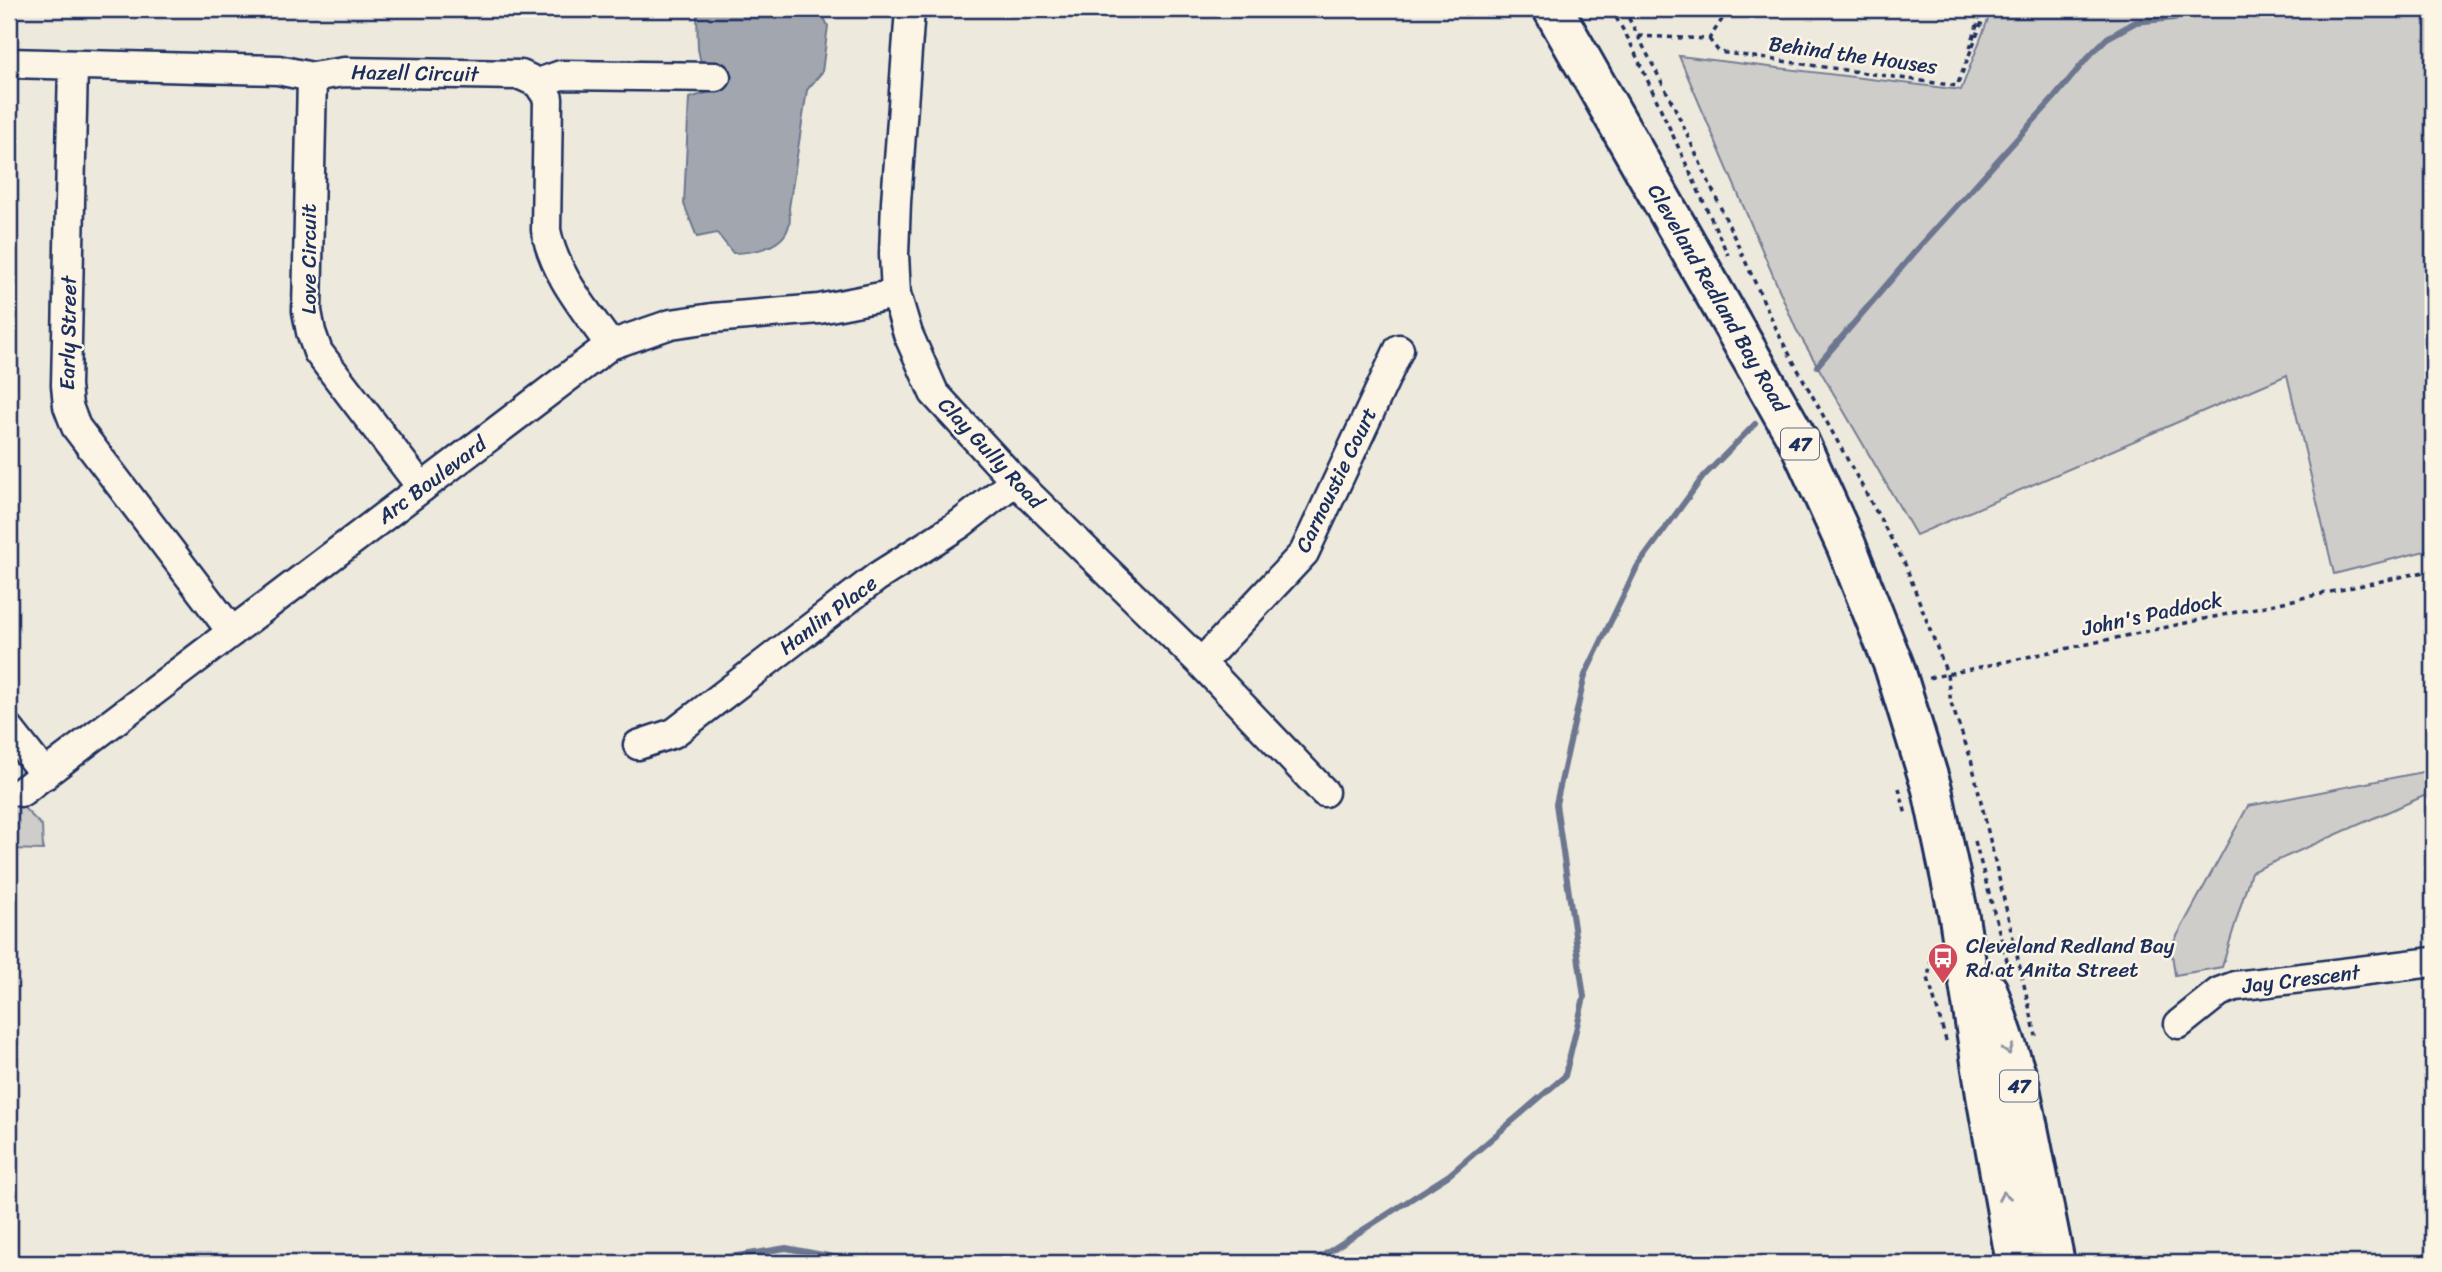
<svg xmlns="http://www.w3.org/2000/svg" width="2442" height="1272" viewBox="0 0 2442 1272" font-family="Sriracha,sans-serif">
	<style>
		.green { fill: #cfcdca; stroke: #757e94; stroke-width: 2 }
		.water { fill: #a2a7af; stroke: #6c778f; stroke-width: 2 }
		.lines { fill: none; stroke-linecap: round; stroke-linejoin: round }
		.stream { stroke: #6c778f; stroke-width: 6 }
		.minor-casing { stroke: #1b2f5e; stroke-width: 33 }
		.highway-casing { stroke: #1b2f5e; stroke-width: 44 }
		.path { stroke: #1b2f5e; stroke-width: 3.5; stroke-dasharray: 5 5; stroke-linecap: butt }
		.minor { stroke: #fcf5e5; stroke-width: 28 }
		.highway { stroke: #fcf5e5; stroke-width: 38 }
		.oneway { stroke: #8c92a2 }
		.labels { text-anchor: middle; dominant-baseline: central; stroke-width: 5; stroke-linejoin: round; paint-order: stroke }
		.shield { fill: #fcf5e5; stroke: #5e6a86; stroke-width: 2 }
		.shield-label { font-size: 19px; font-weight: bold; fill: #1b2f5e }
		.street-label { font-size: 21px; fill: #1b2f5e; stroke: #fcf5e5 }
		.poi-label { font-size: 21px; fill: #1b2f5e; stroke: #fcf5e5; text-anchor: start }
	</style>
	<rect width="100%" height="100%" fill="#eee9dd"/>
	<filter id="ink" filterUnits="userSpaceOnUse"><feTurbulence type="fractalNoise" baseFrequency=".0143" numOctaves="2"/><feDisplacementMap in="SourceGraphic" scale="14" xChannelSelector="R" yChannelSelector="G"/><feConvolveMatrix kernelMatrix="1 2 1 2 8 2 1 2 1" color-interpolation-filters="sRGB"/></filter>
	<g filter="url(#ink)">
		<!-- green -->
		<path class="green" d="M1992 9H2433V549L2334 574 2287 375 1916 535 1796 329 1679 56 1961 90Z
			M2433 770V792L2251 872 2222 967 2175 975 2171 947 2248 806Z
			M9 793 42 826 43 850 9 849Z"/>
		<!-- water -->
		<path class="water" d="M704 9H820L828 26 822 72 807 90 789 208C789 212 791 220 789 225 784 248 752 253 733 253L717 233 697 237 684 204 689 98 721 89 718 64 701 63 698 49 697 16Z"/>
		<g class="lines">
			<!-- stream -->
			<path class="stream" d="M1817 366 1914 253 2054 98 2088 57 2107 38 2136 22 2259 9
				M710 1263 718 1259 786 1248 865 1263
				M1311 1263 1449 1175 1565 1076 1584 997 1556 804 1585 675 1637 567 1703 477 1755 424"/>
			<!-- minor casing -->
			<g class="minor-casing">
				<path id="minor" d="M910 9 896 202 894 254 896 294 908 334 934 393 1015 481 1201 663 1324 792
					M9 63 278 70 312 77 344 72 521 75 538 83 548 98 546 230C554 274 585 309 610 345
					M73 65 66 385 68 406 76 427 232 632
					M312 77 307 311 311 332 318 352 422 488
					M538 83 561 75 716 77
					M1201 663 1304 553 1399 349
					M9 729 45 775
					M638 745 674 733 877 577 960 524 1015 481
					M21 792 610 345 671 324 712 318 819 309 896 294
					M2179 1024 2219 992 2235 986 2433 962"/>
			</g>
			<!-- highway casing -->
			<g class="highway-casing">
				<path id="highway" d="M1553 9 1799 442 1846 545 1894 666 1932 789 1959 917 1986 1095 2016 1263
					M1988 991 2019 1083 2055 1263"/>
			</g>
			<!-- path -->
			<path class="path" d="M1611 9 1629 40 1728 255
				M1624 9 1674 106 1781 339 1905 564 1947 674 1951 703 1971 759 2036 1036
				M1638 36 1709 39 1729 9
				M1709 39 1719 52 1957 86 1984 17 1990 9
				M1970 48 1982 9
				M1929 678 2433 570
				M1899 788 1906 815
				M1975 841 2010 972
				M1933 949 1928 978 1947 1044"/>
			<!-- minor -->
			<use href="#minor" class="minor"/>
			<!-- highway -->
			<use href="#highway" class="highway"/>
		</g>
		<!-- one-way arrows -->
		<defs><path id="oneway-chevron" d="M-2-3.5L2.5 0L-2 3.5" fill="none" stroke-width="1.6" stroke-linecap="round" stroke-linejoin="round" transform="scale(1.75)"/></defs>
		<g class="oneway">
			<use href="#oneway-chevron" transform="translate(2008 1050) rotate(72)"/>
			<use href="#oneway-chevron" transform="translate(2004 1196) rotate(-100)"/>
		</g>
	</g>
	<!-- icons -->
	<defs>
		<g id="bus-pin" transform="scale(1.575)"><path d="M0 17L-7.5 6A9.5 9.5 0 1 1 7.5 6Z" fill="#d1495b" stroke="#fcf5e5"/><path d="M-5-6H5V4H4V6H2V4H-2V6H-4V4H-5ZM-3.5-4V0h7V-4ZM-3.5 1.2v1.5H-2V1.2ZM2 1.2v1.5H3.5V1.2Z" fill="#fff"/></g>
	</defs>
	<g fill-rule="evenodd">
		<use href="#bus-pin" x="1943" y="958"/>
	</g>
	<g class="labels">
		<!-- shield labels -->
		<g class="shield">
			<rect x="1781" y="428.5" width="38" height="31" rx="5"/>
			<rect x="2000" y="1070.5" width="38" height="31" rx="5"/>
		</g>
		<g class="shield-label">
			<text x="1800" y="444">47</text>
			<text x="2019" y="1086">47</text>
		</g>
		<!-- street labels -->
		<g class="street-label">
			<text transform="translate(1853 55) rotate(8)">Behind the Houses</text>
			<text transform="translate(415 73) rotate(1)">Hazell Circuit</text>
			<text transform="translate(309 259) rotate(-90)">Love Circuit</text>
			<text transform="translate(1718 298) rotate(60)">Cleveland Redland Bay Road</text>
			<text transform="translate(68 333) rotate(-89)">Early Street</text>
			<text transform="translate(991 453) rotate(47)">Clay Gully Road</text>
			<text transform="translate(432 480) rotate(-37)">Arc Boulevard</text>
			<text transform="translate(1336 480) rotate(-64)">Carnoustie Court</text>
			<text transform="translate(2152 614) rotate(-12)">John's Paddock</text>
			<text transform="translate(828 615) rotate(-37)">Hanlin Place</text>
			<text transform="translate(2301 979) rotate(-7)">Jay Crescent</text>
		</g>
		<!-- poi labels -->
		<g class="poi-label">
			<text x="1966" y="946">Cleveland Redland Bay<tspan x="1966" dy="24">Rd at Anita Street</tspan></text>
		</g>
	</g>
	<!-- margin -->
	<rect width="2442" height="1272" fill="none" stroke="#fcf5e5" stroke-width="35"/>
	<rect x="18" y="18" width="2407" height="1237" fill="none" stroke="#1b2f5e" stroke-width="2.5" filter="url(#ink)"/>
</svg>
